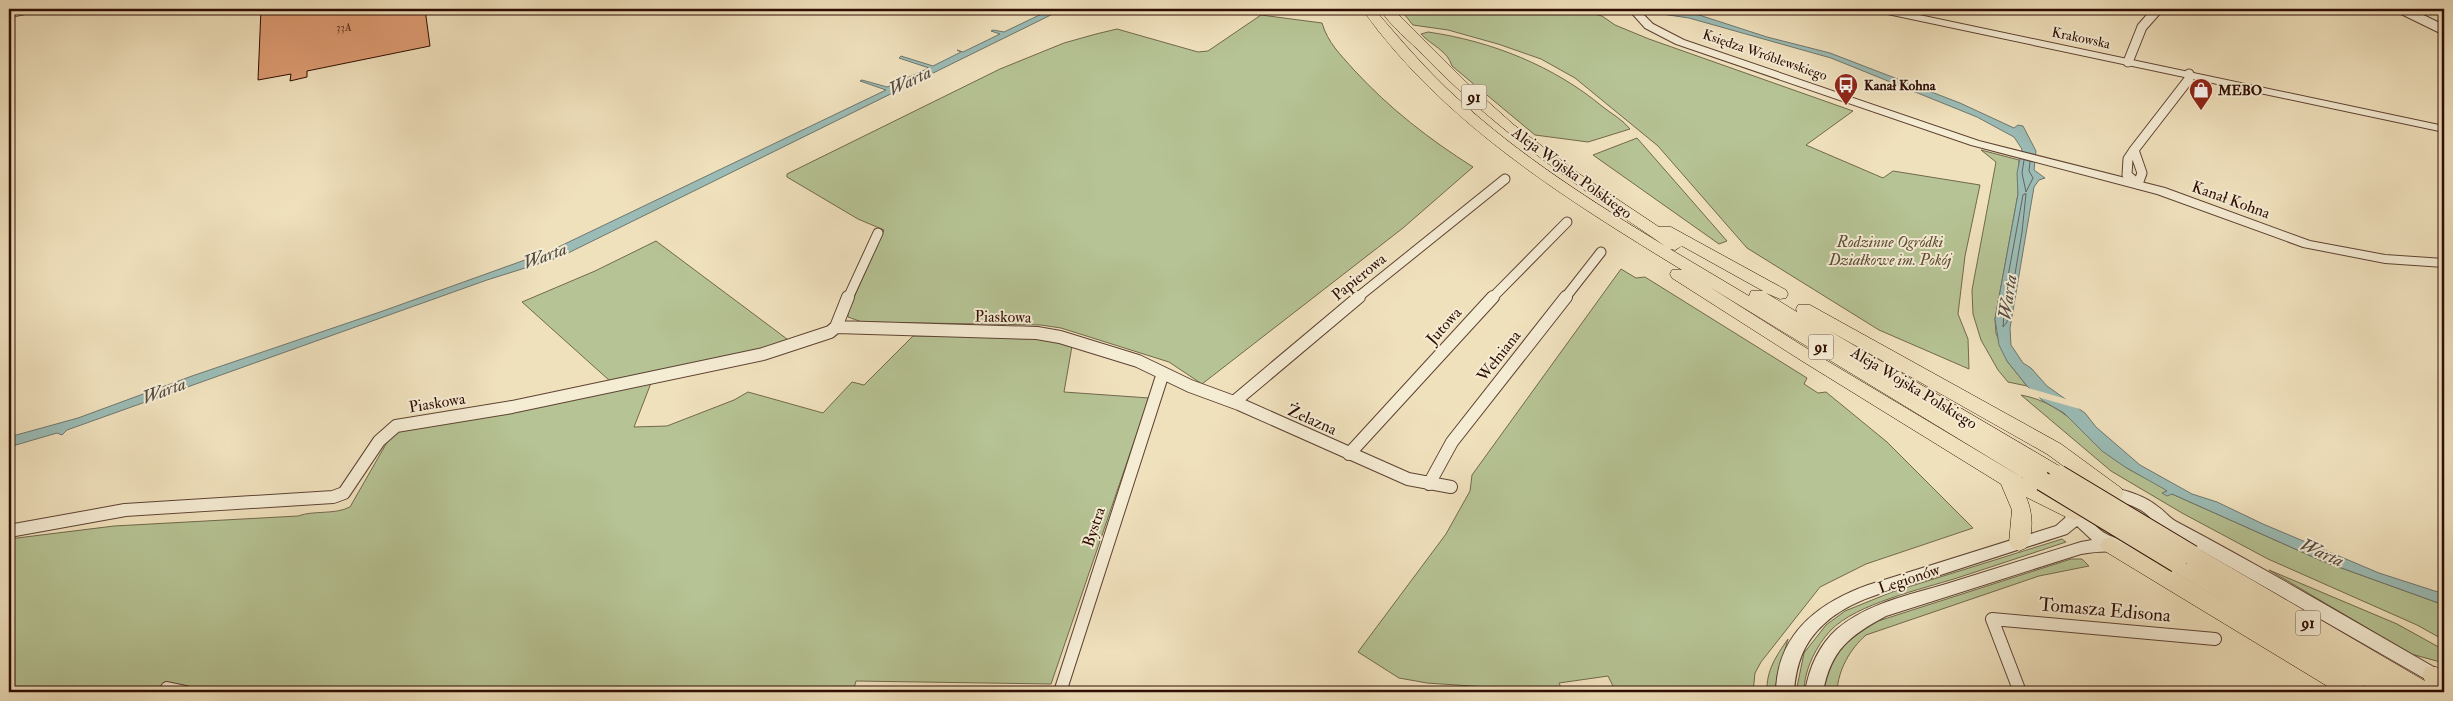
<svg xmlns="http://www.w3.org/2000/svg" width="2453" height="701" viewBox="0 0 2453 701" font-family="'IM FELL Double Pica',serif">
	<style>
		.green { fill: #b6c394; stroke: #72684c }
		.water { fill: #9bbcb6; stroke: #6f766e }
		.pier { fill: #f0e1bd }
		.lines { fill: none; stroke-linecap: round; stroke-linejoin: round }
		.shore { stroke: #64645c; stroke-width: 1 }
		.building { fill: #dd9b72; stroke: #2e0d03 }
		.minor-far1-casing { stroke: #5e4232; stroke-width: 11 }
		.minor-casing { stroke: #5e4232; stroke-width: 14 }
		.tertiary-casing { stroke: #5e4232; stroke-width: 2 }
		.primary-casing { stroke: #2e0d03; stroke-width: 1 }
		.minor-far1 { stroke: #f5ecd4; stroke-width: 9 }
		.minor { stroke: #f5ecd4; stroke-width: 12 }
		.tertiary { fill: #f5ecd4; fill-rule: evenodd }
		.primary { fill: #f0e1bd; fill-rule: evenodd }
		.rail { stroke: #2e0d03; stroke-width: 3; stroke-dasharray: 8 8; stroke-linecap: butt }
		.primary-bridge-casing { stroke: #2e0d03; stroke-width: 21; stroke-linecap: butt }
		.primary-bridge { stroke: #f0e1bd; stroke-width: 19 }
		.labels { text-anchor: middle; dominant-baseline: central; stroke-width: 4; stroke-linejoin: round; paint-order: stroke }
		.far-number-label { font-size: 11px; fill: #5a301f }
		.far-street-label { font-size: 14px; fill: #2e0d03; stroke: #f5ecd4 }
		.far-poi-label { font-size: 14px; font-weight: bold; fill: #2e0d03; stroke: #f5ecd4; text-anchor: start }
		.shield { fill: #f5ecd4; stroke: #6a5042; stroke-width: 1 }
		.shield-label { font-size: 15px; font-weight: bold; fill: #2e0d03 }
		.street-label { font-size: 16px; fill: #2e0d03; stroke: #f5ecd4 }
		.park-label { font-size: 16px; font-style: italic; fill: #5e4d36; stroke: #f5ecd4 }
		.water-label { font-size: 18px; font-style: italic; fill: #544a42; stroke: #f5ecd4 }
		.near-street-label { font-size: 19px; fill: #2e0d03; stroke: #f5ecd4 }
	</style>
	<rect width="100%" height="100%" fill="#f0e1bd"/>
	<filter id="stains"><feTurbulence type="fractalNoise" baseFrequency=".004" numOctaves="4"/><feColorMatrix values="0 0 0 0 .2 0 0 0 0 .09 0 0 0 0 .02 0 0 0 .5 -.17"/></filter>
	<radialGradient id="worn" r=".72"><stop offset=".6" stop-color="#630" stop-opacity="0"/><stop offset="1" stop-color="#630" stop-opacity=".3"/></radialGradient>
	<!-- green -->
	<path class="green" d="M1400 9H1575L1602 16 1615 25 1649 39 1853 111 1806 145 1883 178 1893 171 1980 185 1965 256 1958 314 1968 339 1969 369 1879 330 1747 248 1658 146 1575 78 1541 59 1498 44 1448 30 1413 25Z
		M1261 15 1322 23C1328 43 1340 54 1354 70 1390 109 1429 139 1473 167L1403 228 1202 384 1169 362 1061 328 1041 325 862 322 848 317V311L884 230 858 219 787 177V174L1000 69 1064 43 1096 34 1117 29 1198 52 1208 51Z
		M1428 32C1491 41 1554 66 1603 107 1612 114 1623 120 1630 129L1588 142 1535 135 1452 66C1448 51 1431 45 1421 34Z
		M1637 138 1727 241 1719 244 1593 155Z
		M1981 150 2019 160 2018 194 1995 319 1996 333 2007 361 2027 386 2008 382 1998 370 1981 340 1973 314 1972 290 1996 162Z
		M656 241 791 342 610 381 522 302 595 271Z
		M1621 269 1636 278 1645 277 1807 378 1804 384 1818 393 1826 392 1887 442 1973 528 1866 564 1820 587 1761 662 1755 673 1753 692H1616L1608 676 1559 683 1563 692H1492L1486 687 1427 683 1399 678 1358 652 1446 534 1470 491 1472 475Z
		M913 336 1032 337 1072 346 1064 392 1149 398 1051 684 856 681 853 692H234L170 684 165 692H9V539L114 526 298 516C315 510 334 515 350 507L386 444 397 430 651 383 634 427 667 426 734 400 748 392 823 413 852 382 864 385Z
		M2021 395C2070 404 2089 443 2127 468 2139 476 2157 481 2167 491L2163 493 2172 494 2322 561 2444 605V640L2417 625 2268 559 2182 513 2111 471Z
		M2062 539 2066 542C2030 554 1994 566 1957 578 1922 589 1856 604 1831 630 1816 646 1804 670 1804 692H1796L1804 653 1826 625 1845 611 1892 592Z
		M2071 559H2082L2089 566 2039 576 1866 635C1850 649 1838 670 1837 692H1823C1828 658 1843 640 1872 623Z
		M2269 570 2397 624 2444 650V663L2411 654Z
		M1788 639 1777 677 1775 692H1767C1766 671 1776 656 1788 639Z"/>
	<!-- water -->
	<path class="water" d="M1052 9H1063L560 257 487 280 67 430 62 435 57 433 9 447V437L78 418 192 376 380 312 550 251 886 90 860 81 862 80 887 87 929 68 899 58 901 56 933 66 961 52 957 50 963 52 1000 34 991 31 993 30 1004 32Z
		M1628 9H1657L1696 14 1767 37 1830 53 1960 103 2014 128 2018 125 2023 126 2036 151 2034 170 2045 178 2039 180 2034 187 2010 328 2011 345 2023 363 2031 368 2047 386 2085 413 2096 427 2140 465 2192 494 2217 502 2263 524 2379 573 2444 594V605L2322 561 2172 494 2167 496 2162 493 2167 491 2164 489 2125 467 2102 451 2064 413 2043 401 2027 386 2007 361 1999 345 1995 319 2018 194 2017 173 2022 149 2014 137 1977 117 1831 58 1689 18Z"/>
	<!-- pier -->
	<path class="pier" d="M2025 387 2073 401 2087 411 2034 396Z"/>
	<g class="lines">
		<!-- shore -->
		<path class="shore" d="M2024 160 2022 173 2026 192 2033 178 2029 171 2030 162
			M2026 194 2022 232 2007 322 2003 327 2006 287 2023 195Z"/>
	</g>
	<!-- building -->
	<path class="building" d="M261 9H425L430 46 307 71V77L290 81 291 74 258 80Z"/>
	<g class="lines">
		<!-- minor-far1 casing -->
		<g class="minor-far1-casing">
			<path id="minor-far1" d="M2401 9 2444 30
				M9 13 27 9
				M2128 62 2142 27 2158 9
				M2134 150 2142 173 2138 184 2127 175 2128 159Z
				M2134 150 2189 79V74
				M848 298 878 233
				M1357 298 1505 179
				M1492 298 1567 222
				M1565 298 1601 252"/>
		</g>
		<!-- minor casing -->
		<g class="minor-casing">
			<path id="minor" d="M836 327 1037 333 1060 337 1138 361 1190 386 1239 404 1408 479 1451 487
				M1234 402 1359 297
				M1349 454 1493 297
				M1429 484 1452 442 1566 297
				M9 531 125 510 333 497 344 493 379 441 396 426 512 407 763 354 830 332 836 327 848 297
				M167 688 186 692
				M1060 692 1163 373
				M2020 692 1992 619 2215 639"/>
		</g>
		<!-- tertiary casing -->
		<g class="tertiary-casing">
			<path id="tertiary" d="M1628 9H1638L1653 24 1684 40 1979 141 2165 188 2310 241 2385 255 2444 259V267L2385 263 2303 247 2157 194 1971 145 1676 44 1645 28Z
				M1873 9H1891L2444 126V132L1878 12Z
				M2104 486C2122 489 2142 494 2157 506 2165 511 2169 518 2177 522 2266 569 2352 620 2439 670L2442 675 2439 680 2433 682 2427 680 2174 535C2165 564 2139 553 2117 552 2105 551 2093 552 2081 554L1886 616C1849 636 1831 650 1823 692H1805C1809 668 1819 645 1837 629 1868 603 1909 595 1946 584 1991 570 2036 556 2081 542L2092 540 2077 526 2067 534C2020 549 1974 564 1928 579 1893 590 1852 598 1824 624 1803 643 1796 665 1794 692H1776C1777 634 1818 603 1868 585L2056 526 2065 518 2074 499H2084L2087 503 2083 512C2101 533 2105 536 2131 542 2139 543 2147 545 2154 542L2158 535C2154 506 2121 503 2099 496L2096 492 2099 488Z"/>
		</g>
		<!-- primary casing -->
		<g class="primary-casing">
			<path id="primary" d="M1362 9H1374C1401 40 1427 71 1457 98 1520 156 1593 202 1665 246 1579 187 1497 131 1424 56 1410 41 1390 26 1380 9H1393L1466 82 1514 125 1575 171 1659 227H1671L1786 290 1788 294 1786 298 1780 299 1766 293 1797 312 1796 309 1798 305H1810L2061 444 2121 488 2124 493 2121 498 2114 500 2107 498 2047 454 1828 330 2066 470 2069 475 2066 480 2059 482 2051 479 2049 486 2042 488 2082 508 2085 513 2082 518 2075 520 2068 518 2026 497C2033 512 2034 534 2026 548L2019 551 2012 548 2009 543 2012 510 2001 484 1802 361 1672 278 1670 274 1672 270H1682C1566 199 1443 123 1362 9ZM1682 246 1763 291H1751L1749 296 1670 249 1675 250ZM1708 286 2023 478 1814 353Z
				M2110 537 2160 563 2322 661 2170 569 2167 563 2170 557 2177 555 2183 557 2185 549 2192 547 2199 549 2425 681 2422 675 2425 668C2433 666 2437 666 2444 671V691L2432 686 2435 692H2374L2363 685 2366 692H2337L2103 550 2100 545 2103 540Z"/>
		</g>
		<!-- minor-far1 -->
		<use href="#minor-far1" class="minor-far1"/>
		<!-- minor -->
		<use href="#minor" class="minor"/>
		<!-- tertiary -->
		<use href="#tertiary" class="tertiary"/>
		<!-- primary -->
		<use href="#primary" class="primary"/>
		<!-- rail -->
		<path class="rail" d="M191 10 198 9"/>
		<!-- primary-bridge casing -->
		<g class="primary-bridge-casing">
			<path id="primary-bridge" d="M2059 475 2192 555
				M2042 481 2177 563"/>
		</g>
		<!-- primary-bridge -->
		<use href="#primary-bridge" class="primary-bridge"/>
	</g>
	<!-- icons -->
	<defs>
		<g id="bus-pin" transform="scale(1.25)"><path d="M0 17L-7.5 6A9.5 9.5 0 1 1 7.5 6Z" fill="#8f2418" stroke="#f5ecd4"/><path d="M-5-6H5V4H4V6H2V4H-2V6H-4V4H-5ZM-3.5-4V0h7V-4ZM-3.5 1.2v1.5H-2V1.2ZM2 1.2v1.5H3.5V1.2Z" fill="#fff"/></g>
		<g id="shop-pin" transform="scale(1.25)"><path d="M0 17L-7.5 6A9.5 9.5 0 1 1 7.5 6Z" fill="#8f2418" stroke="#f5ecd4"/><path d="M-5-2.5h2.3a2.7 3.5 0 0 1 5.4 0H5L5.5 6h-11ZM-1.5-2.5h3a1.5 2.3 0 0 0-3 0Z" fill="#fff"/></g>
	</defs>
	<g fill-rule="evenodd">
		<use href="#bus-pin" x="1846" y="85"/>
		<use href="#shop-pin" x="2201" y="90"/>
	</g>
	<g class="labels">
		<!-- far-number labels -->
		<g class="far-number-label">
			<text x="344" y="27">33A</text>
		</g>
		<!-- far-street labels -->
		<g class="far-street-label">
			<text transform="translate(2081 38) rotate(12)">Krakowska</text>
			<text transform="translate(1765 55) rotate(19)">Księdza Wróblewskiego</text>
		</g>
		<!-- far-poi labels -->
		<g class="far-poi-label">
			<text x="1864" y="85">Kanał Kohna</text>
			<text x="2218" y="90">MEBO</text>
		</g>
		<!-- shield labels -->
		<g class="shield">
			<rect x="1461.5" y="84.5" width="25" height="25" rx="4"/>
			<rect x="1808.5" y="334.5" width="25" height="25" rx="4"/>
			<rect x="2295.5" y="610.5" width="25" height="25" rx="4"/>
		</g>
		<g class="shield-label">
			<text x="1474" y="97">91</text>
			<text x="1821" y="347">91</text>
			<text x="2308" y="623">91</text>
		</g>
		<!-- street labels -->
		<g class="street-label">
			<text transform="translate(1572 173) rotate(36)">Aleja Wojska Polskiego</text>
			<text transform="translate(2231 200) rotate(20)">Kanał Kohna</text>
			<text transform="translate(1359 277) rotate(-39)">Papierowa</text>
			<text transform="translate(1003 317) rotate(1)">Piaskowa</text>
			<text transform="translate(1444 326) rotate(-48)">Jutowa</text>
			<text transform="translate(1499 356) rotate(-52)">Wełniana</text>
			<text transform="translate(1914 388) rotate(31)">Aleja Wojska Polskiego</text>
			<text transform="translate(437 403) rotate(-9)">Piaskowa</text>
			<text transform="translate(1312 420) rotate(24)">Żelazna</text>
			<text transform="translate(1094 527) rotate(-72)">Bystra</text>
			<text transform="translate(1909 579) rotate(-18)">Legionów</text>
		</g>
		<!-- park labels -->
		<g class="park-label">
			<text x="1890" y="242">Rodzinne Ogródki<tspan x="1890" dy="18">Działkowe im. Pokój</tspan></text>
		</g>
		<!-- water labels -->
		<g class="water-label">
			<text transform="translate(910 81) rotate(-26)">Warta</text>
			<text transform="translate(545 256) rotate(-20)">Warta</text>
			<text transform="translate(2008 297) rotate(-82)">Warta</text>
			<text transform="translate(164 391) rotate(-20)">Warta</text>
			<text transform="translate(2322 553) rotate(24)">Warta</text>
		</g>
		<!-- near-street labels -->
		<g class="near-street-label">
			<text transform="translate(2105 610) rotate(5)">Tomasza Edisona</text>
		</g>
	</g>
	<!-- margin -->
	<rect width="2453" height="701" fill="none" stroke="#f0e1bd" stroke-width="30"/>
	<rect x="10" y="10" width="2433" height="681" fill="none" stroke="#2e0d03" stroke-width="2.5"/>
	<rect x="15" y="15" width="2423" height="671" fill="none" stroke="#2e0d03"/>
	<rect width="100%" height="100%" filter="url(#stains)"/>
	<rect width="100%" height="100%" fill="url(#worn)"/>
</svg>
